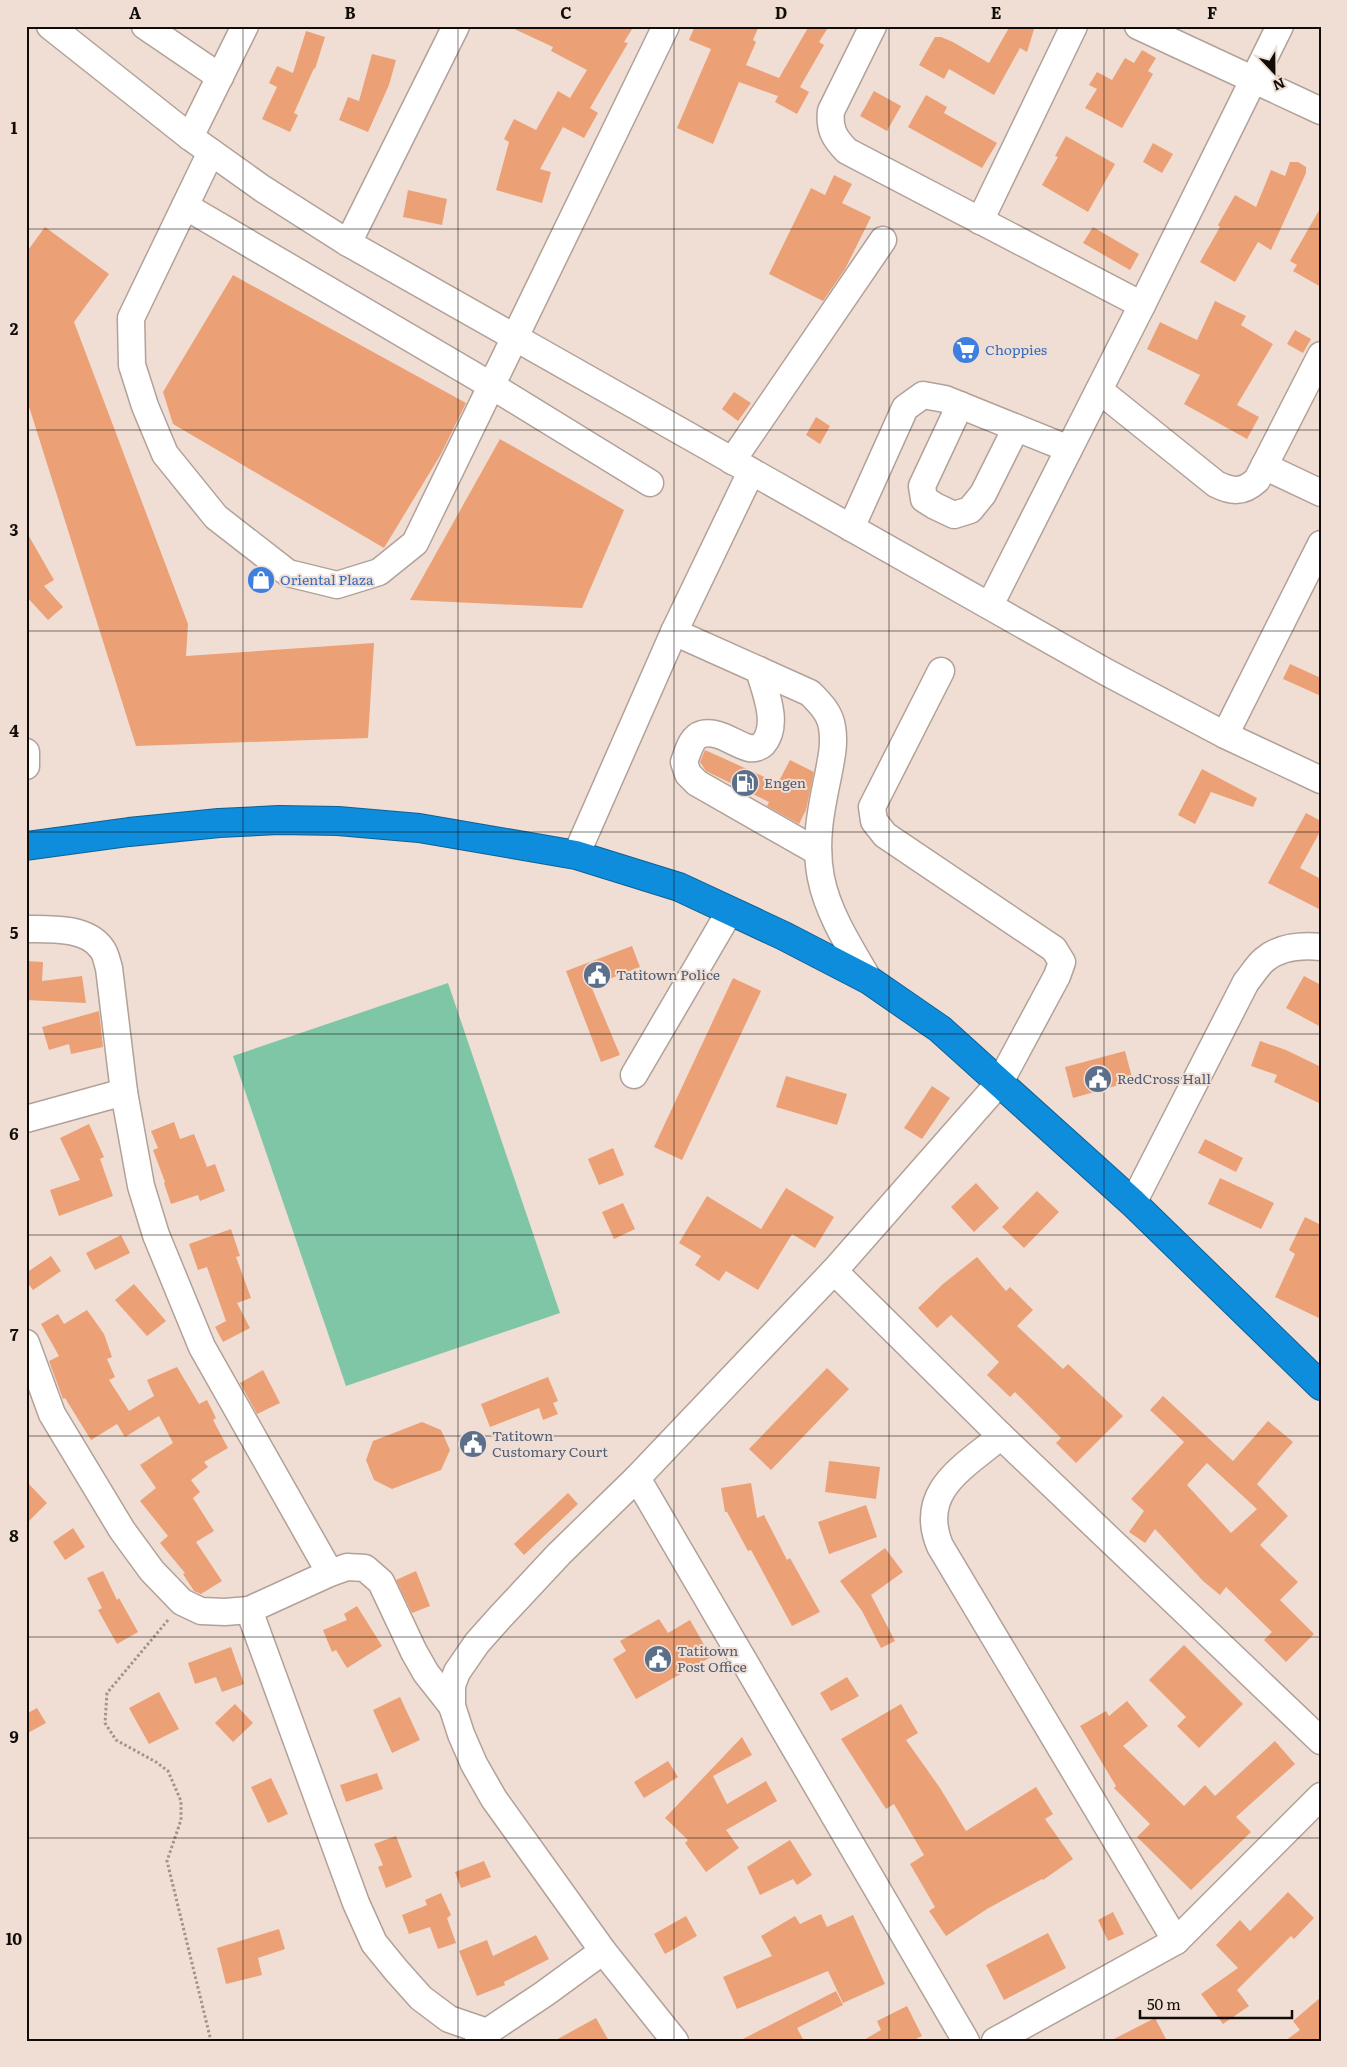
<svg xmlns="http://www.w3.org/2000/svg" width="1347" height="2067" font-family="Literata,serif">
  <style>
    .green { fill: #7fc6a7 }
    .building { fill: #eca075; fill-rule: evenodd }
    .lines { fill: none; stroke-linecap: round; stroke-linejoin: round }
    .minor-casing { stroke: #b2a198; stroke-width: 29 }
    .highway-casing { stroke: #0f6093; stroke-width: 30 }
    .path { stroke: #a1938c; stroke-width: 3; stroke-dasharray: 2.5 2.5; stroke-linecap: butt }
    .minor { stroke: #fff; stroke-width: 26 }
    .highway { stroke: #0e8ddd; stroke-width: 28 }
    .grid { fill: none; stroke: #120c09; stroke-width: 1; stroke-opacity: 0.55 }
    .labels { text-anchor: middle; stroke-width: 4; stroke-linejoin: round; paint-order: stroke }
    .shop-label { font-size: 14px; fill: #366cbe; stroke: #f0ded4; text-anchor: start }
    .service-label { font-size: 14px; fill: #4e5e75; stroke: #f0ded4; text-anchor: start }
    .neatline { fill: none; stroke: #120c09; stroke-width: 2 }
    .grid-label { font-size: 16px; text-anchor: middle; font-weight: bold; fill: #120c09 }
  </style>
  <rect width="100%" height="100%" fill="#f0ded4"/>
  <polygon class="green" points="448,983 560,1313 346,1386 233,1056"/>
  <g class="building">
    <polygon points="508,26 634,26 624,42 628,43 590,108 598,113 584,138 563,127 540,169 551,172 542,203 496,190 509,142 504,139 514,119 536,130 558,91 570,98 587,70 551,51 553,47"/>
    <polygon points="695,26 759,26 753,40 756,42 746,65 779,78 809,26 829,26 819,42 824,45 800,87 809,92 797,114 775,102 778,96 739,82 713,144 677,128 711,49 689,40"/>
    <polygon points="1010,26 1035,26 1027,52 1020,48 994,95 949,69 944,79 919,65 935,37 941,37 953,42 989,63"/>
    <polygon points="306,31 325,37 315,69 314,68 294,113 298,115 290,132 262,119 277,87 269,83 277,66 293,73"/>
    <polygon points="1142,50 1156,58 1148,71 1153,74 1122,128 1085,108 1097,89 1089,85 1097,72 1112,80 1125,58 1134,63"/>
    <polygon points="372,54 396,60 389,85 368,132 339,120 348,97 359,101"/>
    <polygon points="874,91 901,106 887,131 860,116"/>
    <polygon points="926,95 947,107 944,113 997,143 982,168 908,127"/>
    <polygon points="1066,136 1115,164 1088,212 1042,185 1058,157 1055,156"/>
    <polygon points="1153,143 1173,154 1162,173 1143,162"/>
    <polygon points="1290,162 1298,162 1306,167 1306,173 1271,250 1258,242 1235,282 1200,262 1220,227 1218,225 1235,195 1256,207 1271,170 1285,176"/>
    <polygon points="834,175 852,184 842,203 871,217 845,269 823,301 769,274 811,188 825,195"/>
    <polygon points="408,190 447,199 442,225 403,217"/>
    <polygon points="1321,207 1321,287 1293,271 1297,265 1290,261"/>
    <polygon points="45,227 109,274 74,322 188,624 186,656 374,643 368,738 136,746 26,397 26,253"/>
    <polygon points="1093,227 1139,254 1130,270 1083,243"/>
    <polygon points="233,275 466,403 441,454 384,548 173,424 163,392"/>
    <polygon points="1215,301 1246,316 1241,325 1273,344 1237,405 1259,417 1247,439 1184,404 1200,375 1147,349 1160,322 1197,340"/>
    <polygon points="1295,330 1311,339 1303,353 1287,344"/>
    <polygon points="734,392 751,403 738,421 722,409"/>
    <polygon points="816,417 830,426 820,444 806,435"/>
    <polygon points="500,439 624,510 582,608 410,600"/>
    <polygon points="26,531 54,580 44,586 63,607 48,620 26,596"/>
    <polygon points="1290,664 1321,678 1321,696 1283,679"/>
    <polygon points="705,750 778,783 790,760 814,772 806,810 799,824 767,806 769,802 706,771 700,762"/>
    <polygon points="1202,769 1257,798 1253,807 1211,792 1195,824 1178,815"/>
    <polygon points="1306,813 1321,821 1321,830 1300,868 1321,879 1321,910 1268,883"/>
    <polygon points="632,946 640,967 591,986 620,1055 601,1062 566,971"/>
    <polygon points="26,961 43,962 42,981 82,976 86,1003 26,1000"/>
    <polygon points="1304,976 1321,985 1321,1027 1286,1008"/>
    <polygon points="733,978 761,991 682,1160 654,1147"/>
    <polygon points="99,1011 103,1047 71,1054 69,1044 49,1050 42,1027"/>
    <polygon points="1260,1041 1286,1050 1321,1067 1321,1104 1274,1082 1277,1075 1251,1066"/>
    <polygon points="1125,1051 1133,1081 1073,1098 1065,1067"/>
    <polygon points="786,1076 847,1094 837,1125 776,1107"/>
    <polygon points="932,1086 950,1098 922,1139 904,1128"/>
    <polygon points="174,1122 180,1139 194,1134 207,1167 215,1164 225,1191 200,1201 198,1195 171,1204 164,1183 165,1182 153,1150 158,1148 151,1131"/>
    <polygon points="89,1124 104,1157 100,1159 113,1196 59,1216 50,1190 80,1180 60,1138"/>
    <polygon points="1205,1139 1243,1158 1236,1172 1198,1153"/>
    <polygon points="613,1148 624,1175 599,1185 588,1159"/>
    <polygon points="1220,1178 1274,1203 1261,1229 1208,1204"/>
    <polygon points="976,1183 999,1208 974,1232 951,1207"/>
    <polygon points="786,1188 834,1217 815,1248 792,1234 758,1290 726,1271 719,1281 695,1265 701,1256 679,1243 707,1196 761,1229"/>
    <polygon points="1037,1191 1059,1212 1024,1248 1002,1227"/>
    <polygon points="623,1203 635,1229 614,1239 602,1212"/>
    <polygon points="1305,1217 1321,1225 1321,1319 1275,1297 1295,1254 1289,1250"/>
    <polygon points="231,1229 240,1256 236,1257 251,1298 237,1303 250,1328 223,1342 215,1327 226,1321 207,1267 198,1270 189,1244"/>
    <polygon points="121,1235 130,1253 95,1270 86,1253"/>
    <polygon points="51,1256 61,1271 33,1290 26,1281 26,1273"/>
    <polygon points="977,1257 1006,1291 1010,1287 1033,1310 1017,1326 1063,1369 1068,1364 1123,1416 1076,1463 1056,1443 1061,1438 1015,1392 1010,1397 987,1375 999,1362 951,1315 937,1328 918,1308 943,1284"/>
    <polygon points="134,1284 166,1321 147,1336 115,1300"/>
    <polygon points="87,1310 104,1334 112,1357 107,1359 115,1377 109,1380 129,1411 154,1396 147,1380 177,1367 199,1404 207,1400 216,1418 213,1420 228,1448 204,1462 208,1467 191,1480 200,1492 193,1498 214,1531 196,1542 222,1581 201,1594 194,1591 183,1574 185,1573 160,1543 168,1536 140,1501 156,1488 140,1465 173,1443 159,1416 125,1437 117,1424 91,1440 65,1398 63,1399 49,1361 59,1356 41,1324 58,1314 64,1324"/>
    <polygon points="827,1368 849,1389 771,1470 749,1449"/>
    <polygon points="263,1370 280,1403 257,1414 240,1383"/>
    <polygon points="548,1377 558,1401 553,1403 558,1414 543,1420 539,1408 490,1427 481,1404"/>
    <path d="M1163 1396 1233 1461 1268 1421 1293 1442 1257 1484 1288 1516 1260 1545 1298 1582 1280 1600 1314 1634 1286 1662 1264 1640 1272 1632 1226 1587 1220 1595 1203 1581 1155 1529 1145 1543 1129 1532 1144 1511 1131 1499 1184 1442 1150 1410ZM1207 1463 1257 1509 1231 1533 1187 1485Z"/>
    <polygon points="422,1422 441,1430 450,1450 441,1470 392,1489 374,1480 366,1460 373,1441"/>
    <polygon points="829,1461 880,1467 876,1499 825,1492"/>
    <polygon points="26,1481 47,1503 26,1524"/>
    <polygon points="751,1483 757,1518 764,1515 787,1560 790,1558 820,1612 792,1626 751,1550 748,1551 727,1512 725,1512 721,1488"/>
    <polygon points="568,1493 578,1504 524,1555 514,1544"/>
    <polygon points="866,1505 877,1537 829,1554 818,1522"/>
    <polygon points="73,1528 85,1547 65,1560 53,1542"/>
    <polygon points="885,1548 903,1572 871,1595 895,1641 881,1648 862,1611 840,1581"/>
    <polygon points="103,1571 117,1600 119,1598 138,1632 117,1644 98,1610 102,1608 87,1578"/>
    <polygon points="416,1571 430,1606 412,1613 396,1580"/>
    <polygon points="357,1606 382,1646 347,1668 336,1650 332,1652 323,1630 347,1620 344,1614"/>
    <polygon points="659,1619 668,1633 690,1620 711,1657 636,1699 613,1659 626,1651 620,1641"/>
    <polygon points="1184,1645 1243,1704 1199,1748 1177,1726 1186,1717 1149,1680"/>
    <polygon points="231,1647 244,1684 222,1692 216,1677 195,1684 188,1663"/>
    <polygon points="847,1677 859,1696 831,1711 820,1693"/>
    <polygon points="159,1692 179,1729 149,1744 129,1708"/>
    <polygon points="400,1697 420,1740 392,1753 373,1710"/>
    <polygon points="1127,1701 1148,1726 1123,1746 1184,1806 1205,1785 1215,1796 1275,1741 1295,1764 1236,1817 1251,1832 1191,1890 1137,1837 1150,1824 1114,1788 1116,1786 1080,1726 1106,1711 1109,1716"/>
    <polygon points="235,1704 253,1723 233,1742 215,1723"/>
    <polygon points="901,1704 918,1733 906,1740 940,1788 966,1831 1036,1787 1053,1814 1045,1819 1073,1859 1043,1880 1042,1879 987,1909 946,1936 929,1911 935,1907 910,1864 924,1855 894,1804 886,1809 841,1739"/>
    <polygon points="37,1708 46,1723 26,1734 26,1714"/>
    <polygon points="742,1737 752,1755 713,1776 727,1804 766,1781 777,1801 726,1830 739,1848 706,1872 685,1843 688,1840 665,1818"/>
    <polygon points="668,1761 678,1777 644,1798 634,1782"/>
    <polygon points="377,1773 383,1789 346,1802 340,1785"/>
    <polygon points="271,1778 288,1814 268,1823 251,1787"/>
    <polygon points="396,1836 412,1877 386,1888 378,1867 383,1865 374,1844"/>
    <polygon points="790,1840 812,1875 797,1885 793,1879 760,1895 747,1867"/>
    <polygon points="484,1861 491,1877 461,1888 455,1872"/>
    <polygon points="1288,1892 1314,1918 1294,1939 1291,1936 1237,1990 1249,2006 1223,2024 1201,1994 1238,1968 1216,1945 1240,1920 1250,1931"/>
    <polygon points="441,1893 451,1915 447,1918 456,1943 438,1949 430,1927 409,1934 402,1915 427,1905 425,1900"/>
    <polygon points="1113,1912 1124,1934 1108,1941 1098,1920"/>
    <polygon points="821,1914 827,1927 853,1915 885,1984 843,2003 828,1971 737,2009 723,1977 772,1956 761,1936 795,1916 800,1924"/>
    <polygon points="686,1916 697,1936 665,1954 654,1934"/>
    <polygon points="279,1929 285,1949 258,1958 262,1975 226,1984 217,1948"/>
    <polygon points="1048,1933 1066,1968 1004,2000 986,1965"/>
    <polygon points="536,1935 549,1959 504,1982 505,1985 477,1996 459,1951 487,1940 493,1956"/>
    <polygon points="836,1991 843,2005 797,2028 804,2041 739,2041"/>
    <polygon points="1321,1997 1321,2041 1285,2041 1300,2030 1293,2021"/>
    <polygon points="907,2006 922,2036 912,2041 862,2041 881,2030 877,2021"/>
    <polygon points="596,2018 609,2041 554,2041"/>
    <polygon points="1155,2018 1167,2041 1110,2041"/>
  </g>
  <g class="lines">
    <defs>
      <g id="minor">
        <polyline points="50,26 190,137 263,189 348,243 1106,672 1225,735 1321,780"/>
        <polyline points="145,26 220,77"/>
        <path d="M873 26 831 111C829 129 834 138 847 151L1142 305"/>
        <polyline points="1138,26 1321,111"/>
        <polyline points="190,137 245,26"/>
        <polyline points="211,152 131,318 132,365 145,406 165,454 216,517 288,573 337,585 379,572 415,543 666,26"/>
        <polyline points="185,206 492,386 650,483"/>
        <polyline points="980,221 1074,26"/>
        <polyline points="348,243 456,26"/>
        <path d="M1099 390 1216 484C1232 492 1243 493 1257 480L1321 355"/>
        <polyline points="960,405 922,486 924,499 935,506 954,515 970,510 983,494 1016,428"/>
        <polyline points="732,461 883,240"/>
        <polyline points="1264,466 1321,493"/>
        <polyline points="851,528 905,408 923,395 945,399 1069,449"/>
        <polyline points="990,605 1142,305 1280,26"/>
        <path d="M674 632 810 693C820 703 830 713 832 727 835 744 831 760 828 776 821 809 814 843 821 878 828 914 851 949 869 980"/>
        <path d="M759 670C765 691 780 725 763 744 760 747 754 749 749 748 734 744 719 730 702 734 691 737 688 752 684 762L688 774 697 783 818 852"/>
        <polyline points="1225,735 1321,544"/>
        <polyline points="26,752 26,766"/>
        <polyline points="576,855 674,632 751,472"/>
        <path d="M26 929C51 929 87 927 102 949 106 954 107 962 109 968L124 1092 141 1186 156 1235 202 1347 330 1573"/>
        <polyline points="634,1075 730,911"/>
        <polyline points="26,1119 124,1092"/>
        <path d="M1133 1203 1246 982C1252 975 1257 966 1264 960 1279 947 1302 945 1321 947"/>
        <polyline points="834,1271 1001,1436 1321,1741"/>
        <polyline points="26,1343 52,1414 122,1530 152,1571 182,1602 201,1611 225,1612 249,1610 330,1573 347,1567 365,1568 381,1582 414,1652 426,1673 452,1706"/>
        <path d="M1001 1436C964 1467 917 1491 940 1546L1176 1941"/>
        <polyline points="637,1478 966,2041"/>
        <polyline points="249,1610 356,1903 374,1943 396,1970 421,1998 449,2019 487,2032"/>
        <polyline points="478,2041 487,2032 544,1994 603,1951"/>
        <polyline points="675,2041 603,1951 494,1799 474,1764 461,1734 452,1706 452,1685 457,1672 477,1643 502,1615 559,1554 637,1478 834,1271 1000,1082 1057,976 1062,962 1054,949 885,835 874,821 872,807 941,671"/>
        <polyline points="995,2041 1176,1941 1321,1796"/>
      </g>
      <polyline id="highway" points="26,846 129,832 219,823 279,820 338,821 419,828 576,855 679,887 784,936 869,980 940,1029 1133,1203 1321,1386"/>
    </defs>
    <use href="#minor" class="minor-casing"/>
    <use href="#highway" class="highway-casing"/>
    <polyline class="path" points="168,1620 107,1693 105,1723 116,1740 156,1762 168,1771 181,1801 181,1820 167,1861 211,2041"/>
    <use href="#minor" class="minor"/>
    <use href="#highway" class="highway"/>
  </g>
  <path class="grid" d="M243 26V2041M458 26V2041M674 26V2041M889 26V2041M1104 26V2041M26 229H1321M26 430H1321M26 631H1321M26 832H1321M26 1034H1321M26 1235H1321M26 1436H1321M26 1637H1321M26 1838H1321"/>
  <defs>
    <symbol id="supermarket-disc" viewBox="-11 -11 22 22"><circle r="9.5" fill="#3f7fe0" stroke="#f0ded4"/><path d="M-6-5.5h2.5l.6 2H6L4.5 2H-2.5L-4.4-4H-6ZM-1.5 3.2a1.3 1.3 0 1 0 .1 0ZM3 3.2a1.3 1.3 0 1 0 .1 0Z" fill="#fff"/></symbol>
    <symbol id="shop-disc" viewBox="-11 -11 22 22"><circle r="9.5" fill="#3f7fe0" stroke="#f0ded4"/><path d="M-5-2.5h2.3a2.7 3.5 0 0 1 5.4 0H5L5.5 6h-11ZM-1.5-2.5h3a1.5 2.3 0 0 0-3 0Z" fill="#fff"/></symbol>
    <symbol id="fuel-disc" viewBox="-11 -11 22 22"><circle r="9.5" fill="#5c6f8a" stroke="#f0ded4"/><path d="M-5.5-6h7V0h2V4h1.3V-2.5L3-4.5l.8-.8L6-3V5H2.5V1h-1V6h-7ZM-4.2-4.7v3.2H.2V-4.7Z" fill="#fff"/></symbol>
    <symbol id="civic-disc" viewBox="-11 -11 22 22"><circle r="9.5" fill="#5c6f8a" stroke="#f0ded4"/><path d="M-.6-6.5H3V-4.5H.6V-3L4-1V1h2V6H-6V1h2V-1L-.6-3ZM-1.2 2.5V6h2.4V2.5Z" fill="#fff"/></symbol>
  </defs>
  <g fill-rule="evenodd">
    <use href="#supermarket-disc" x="950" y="334" width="32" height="32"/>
    <use href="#shop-disc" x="245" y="564" width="32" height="32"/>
    <use href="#fuel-disc" x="729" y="767" width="32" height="32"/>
    <use href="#civic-disc" x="581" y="959" width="32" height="32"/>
    <use href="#civic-disc" x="1082" y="1063" width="32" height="32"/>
    <use href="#civic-disc" x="457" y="1428" width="32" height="32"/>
    <use href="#civic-disc" x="642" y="1643" width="32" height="32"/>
  </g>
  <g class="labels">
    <g class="shop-label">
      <text x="985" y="355">Choppies</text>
      <text x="280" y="585">Oriental Plaza</text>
    </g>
    <g class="service-label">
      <text x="764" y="788">Engen</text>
      <text x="616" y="980">Tatitown Police</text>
      <text x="1117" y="1084">RedCross Hall</text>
      <text x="492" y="1441">Tatitown<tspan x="492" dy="16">Customary Court</tspan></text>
      <text x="677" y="1656">Tatitown<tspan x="677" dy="16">Post Office</tspan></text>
    </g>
  </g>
  <rect width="1347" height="2067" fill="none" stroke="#f0ded4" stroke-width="55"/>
  <g transform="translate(1274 72) rotate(158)" stroke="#f0ded4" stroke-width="4" paint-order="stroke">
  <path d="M0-4L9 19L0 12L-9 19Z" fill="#120c09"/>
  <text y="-8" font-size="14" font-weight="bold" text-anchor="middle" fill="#120c09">N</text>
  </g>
  <path d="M1140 2010v8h152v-8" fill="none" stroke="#120c09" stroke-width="2.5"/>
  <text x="1147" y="2010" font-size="15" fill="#120c09" stroke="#f0ded4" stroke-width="4" paint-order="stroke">50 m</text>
  <rect x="28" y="28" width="1292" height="2012" class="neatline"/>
  <g class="grid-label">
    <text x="135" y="19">A</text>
    <text x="350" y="19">B</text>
    <text x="566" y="19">C</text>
    <text x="781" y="19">D</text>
    <text x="996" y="19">E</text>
    <text x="1212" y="19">F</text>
    <text x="14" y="134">1</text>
    <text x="14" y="335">2</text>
    <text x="14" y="536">3</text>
    <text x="14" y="737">4</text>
    <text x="14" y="939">5</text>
    <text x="14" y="1140">6</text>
    <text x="14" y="1341">7</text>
    <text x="14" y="1542">8</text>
    <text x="14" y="1743">9</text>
    <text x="14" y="1945">10</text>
  </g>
</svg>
